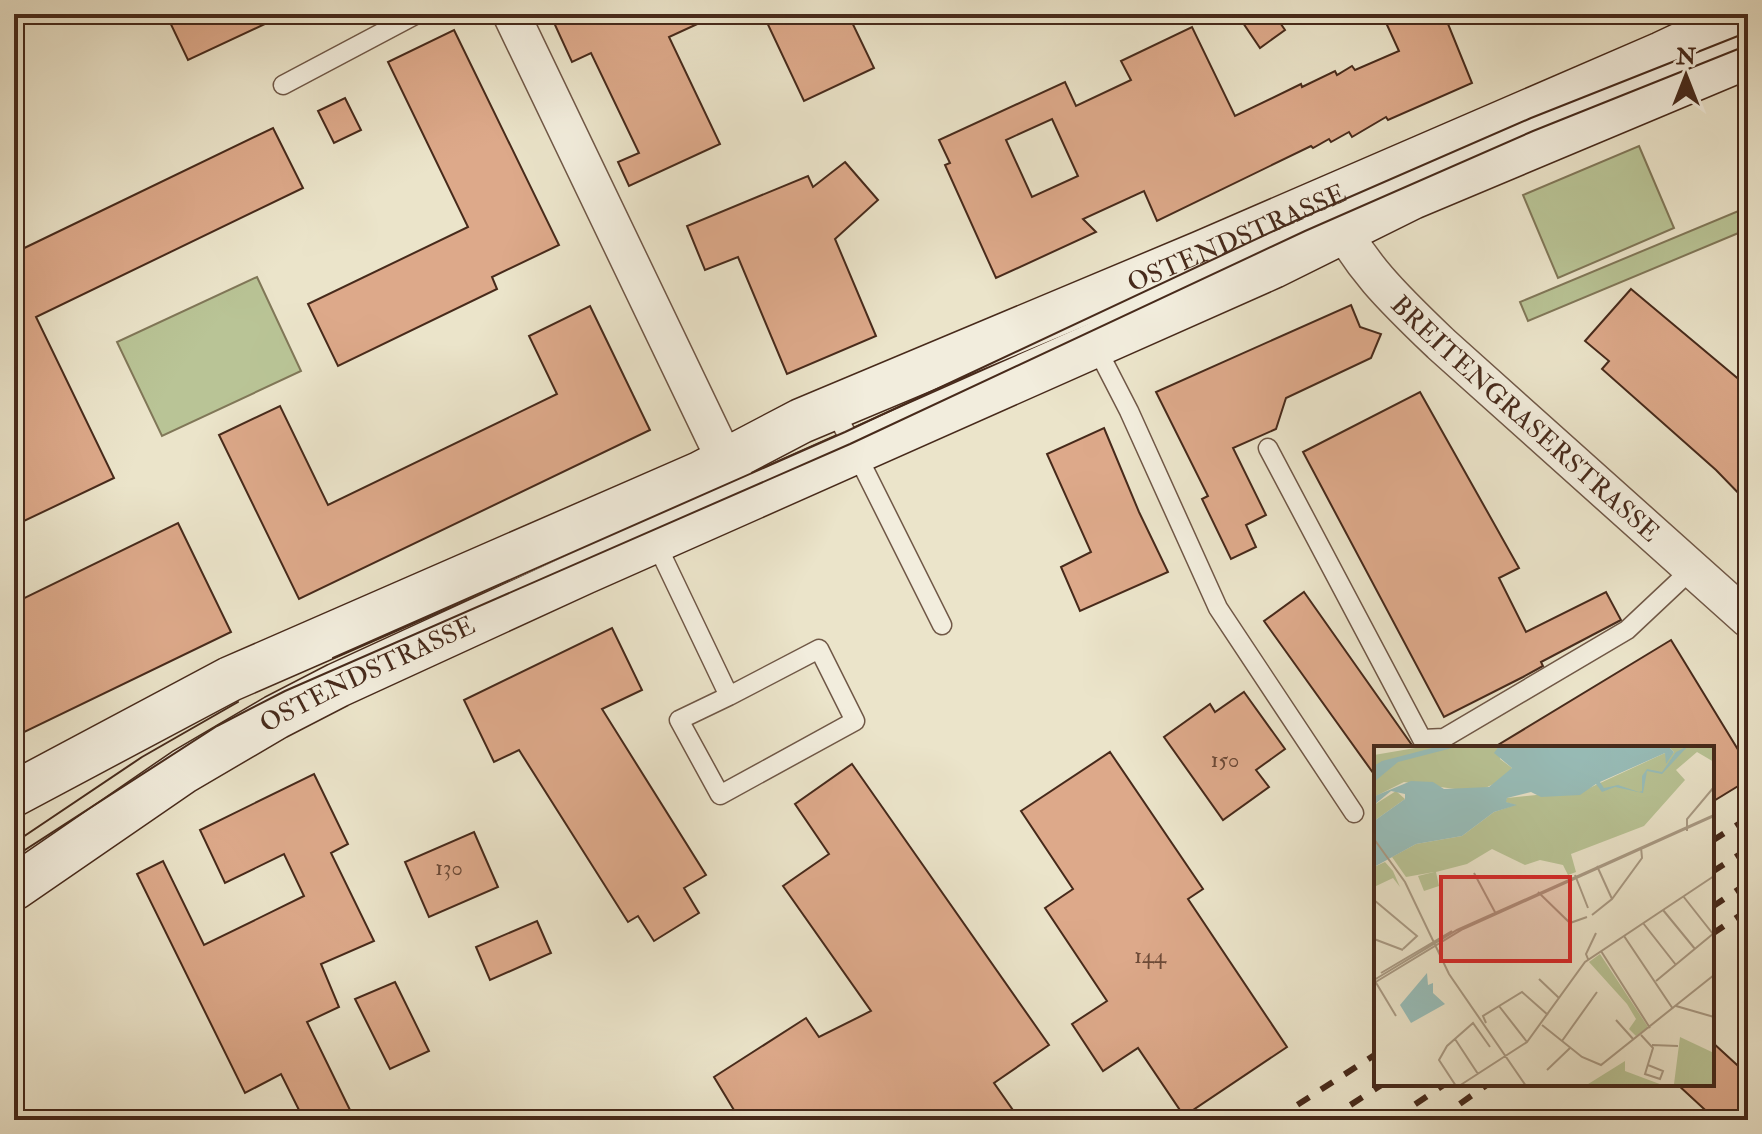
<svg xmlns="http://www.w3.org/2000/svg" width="1762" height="1134" font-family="'IM FELL Double Pica',serif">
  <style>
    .green { fill: #b9c496; stroke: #807758; stroke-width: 2 }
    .building { fill: #dda98a; stroke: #472a1b; stroke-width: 2; fill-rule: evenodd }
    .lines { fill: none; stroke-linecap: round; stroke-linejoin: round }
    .service-casing { stroke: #705847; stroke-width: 21 }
    .minor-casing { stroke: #705847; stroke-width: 39 }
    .secondary-casing { stroke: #472a1b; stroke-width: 47 }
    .service { stroke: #f2eddd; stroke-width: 18 }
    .minor { stroke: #f2eddd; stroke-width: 36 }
    .secondary { stroke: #f2eddd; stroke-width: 44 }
    .tram { stroke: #472a1b; stroke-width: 2 }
    .rail { stroke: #472a1b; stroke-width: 6; stroke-dasharray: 14 14; stroke-linecap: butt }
    .labels { text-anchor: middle; stroke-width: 6; stroke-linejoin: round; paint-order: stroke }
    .number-label { font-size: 22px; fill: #6c4a37 }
    .street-label { font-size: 26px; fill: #472a1b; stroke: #f2eddd }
    .inset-road { fill: none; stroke: #a99a84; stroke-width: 2 }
    .view { fill: #d62828; fill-opacity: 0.15; stroke: #d62828; stroke-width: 4 }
    .inset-edge { fill: none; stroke: #472a1b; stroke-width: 4 }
  </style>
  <rect width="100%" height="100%" fill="#ebe4ca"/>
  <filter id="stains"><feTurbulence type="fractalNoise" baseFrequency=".0025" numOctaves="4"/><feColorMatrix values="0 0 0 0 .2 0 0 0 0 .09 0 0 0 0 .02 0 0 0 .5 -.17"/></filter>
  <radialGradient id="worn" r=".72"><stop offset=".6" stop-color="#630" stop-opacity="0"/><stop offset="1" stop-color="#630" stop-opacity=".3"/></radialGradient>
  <g class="green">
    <polygon points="1639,146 1674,228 1558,278 1523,195"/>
    <polygon points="1748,207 1748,229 1528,321 1520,302"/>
    <polygon points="257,277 301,371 162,436 117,342"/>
  </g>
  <g class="building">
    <polygon points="166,14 286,14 188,60"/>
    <polygon points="550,14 719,14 669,37 720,144 629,186 618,162 639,153 591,53 572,62"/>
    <polygon points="763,14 848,14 874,68 804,101"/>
    <polygon points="1237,14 1274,14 1285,30 1260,48"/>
    <path d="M1382 14H1444L1472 83 1388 120 1386 117 1352 137 1349 132 1331 142 1329 139 1313 148 1311 146 1157 221 1144 191 1083 219 1096 232 996 278 945 165 950 163 939 140 1065 82 1076 106 1131 80 1121 61 1192 27 1235 116 1301 84 1302 87 1335 71 1337 75 1352 66 1355 70 1399 51ZM1052 119 1078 176 1032 197 1006 140Z"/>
    <polygon points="454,30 559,245 492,277 497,289 338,366 308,304 468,227 388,62"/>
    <polygon points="345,98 361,130 334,143 318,111"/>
    <polygon points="273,128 303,188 36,317 114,478 24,521 14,502 14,253"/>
    <polygon points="845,162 878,200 835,239 876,336 787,374 738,257 705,270 687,226 808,176 813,187"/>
    <polygon points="1631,289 1748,387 1748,503 1716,470 1602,369 1609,361 1585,341"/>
    <polygon points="1351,305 1360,327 1381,334 1371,358 1286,398 1276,429 1233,448 1266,515 1246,525 1256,547 1231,559 1202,499 1208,496 1156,392"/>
    <polygon points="590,306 650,430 299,599 219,435 280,406 328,505 557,394 529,336"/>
    <polygon points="1420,392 1519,568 1499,578 1526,632 1606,592 1621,620 1541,662 1543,666 1523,677 1444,717 1303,452"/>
    <polygon points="1104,428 1139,512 1168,572 1080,611 1061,567 1091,552 1047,454"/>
    <polygon points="178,523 231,632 14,737 14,603"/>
    <polygon points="1304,592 1414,748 1376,748 1376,777 1264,621"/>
    <polygon points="612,628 642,690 602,709 706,875 684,888 699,913 654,941 638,916 628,922 519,750 494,762 464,700"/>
    <polygon points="1671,640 1748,766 1748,780 1712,802 1712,748 1493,748"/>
    <polygon points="1244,692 1285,749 1256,770 1269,787 1223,820 1164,737 1210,704 1215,712"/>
    <polygon points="1110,752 1203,889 1188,899 1287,1047 1184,1116 1138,1048 1103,1071 1072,1024 1107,1001 1045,908 1073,889 1021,811"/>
    <polygon points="852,764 1049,1045 994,1083 1020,1120 740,1120 714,1077 806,1018 819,1037 871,1011 783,886 829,854 795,804"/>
    <polygon points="314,774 348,844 331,853 374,941 321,964 339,1007 307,1022 351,1112 335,1120 304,1120 281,1074 245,1093 137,874 163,861 204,945 304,896 284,854 225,883 200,830"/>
    <polygon points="474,832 498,887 429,917 405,862"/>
    <polygon points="537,921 551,953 490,980 476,947"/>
    <polygon points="395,982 429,1051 390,1069 355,999"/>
    <polygon points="1712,1042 1748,1075 1748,1120 1716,1120 1677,1084 1712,1084"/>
  </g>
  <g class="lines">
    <defs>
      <g id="service">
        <polyline points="283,85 417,14"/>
        <polyline points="1095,345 1129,411 1218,608 1354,813"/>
        <polyline points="833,407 942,625"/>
        <polyline points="1268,448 1422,739 1444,738 1627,630 1693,568"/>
        <polyline points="655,541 729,696 819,649 855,721 720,795 679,720 729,696"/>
      </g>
      <g id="minor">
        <polyline points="511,14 737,485"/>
        <path id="s1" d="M1330 207C1359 266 1394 299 1441 344L1748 619"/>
      </g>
      <g id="secondary">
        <path id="s2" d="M14 794 230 679 700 474 801 421 1202 253 1662 54 1747 14"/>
        <path id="s3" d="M14 888 184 771 276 717 338 685 584 572 1273 266 1412 197 1748 56"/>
      </g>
    </defs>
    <use href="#service" class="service-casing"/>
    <use href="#minor" class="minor-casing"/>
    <use href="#secondary" class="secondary-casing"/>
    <use href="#service" class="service"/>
    <use href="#minor" class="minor"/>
    <use href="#secondary" class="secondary"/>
    <g class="tram">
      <polyline points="333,658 845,432 1297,220 1531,118 1748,32"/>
      <polyline points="14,843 142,757 238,702"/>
      <polyline points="14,857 217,726 285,691 850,444 1305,231 1533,131 1748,45"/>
    </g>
    <g class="rail">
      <polyline points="1712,841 1748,818"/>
      <polyline points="1712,872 1748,849"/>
      <polyline points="1712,907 1748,883"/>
      <polyline points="1712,934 1748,910"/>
      <polyline points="1274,1120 1376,1054"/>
      <polyline points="1327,1120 1383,1084"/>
      <polyline points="1392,1120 1445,1084"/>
      <polyline points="1437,1120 1488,1084"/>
    </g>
  </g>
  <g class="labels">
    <g class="number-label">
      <text x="1225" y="767">150</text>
      <text x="449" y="875">130</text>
      <text x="1150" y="963">144</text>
    </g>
    <g class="street-label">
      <text dy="9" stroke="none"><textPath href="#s2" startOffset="1344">OSTENDSTRASSE</textPath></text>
      <text dy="9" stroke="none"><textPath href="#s1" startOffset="290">BREITENGRASERSTRASSE</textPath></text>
      <text dy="9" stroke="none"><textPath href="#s3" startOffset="414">OSTENDSTRASSE</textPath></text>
    </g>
  </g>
  <g transform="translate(1374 746)">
    <rect width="340" height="340" fill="#ebe4ca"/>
    <path d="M53 0H125L126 13 138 22 132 32 103 46 30 36 0 51V9ZM294 0H340V16L323 6 302 24 311 34 270 80 197 108 202 126 194 129 189 119 166 114 151 119 118 103 93 118 62 126 65 140 50 145 44 130 60 126 32 131 18 111 42 98 88 90 120 66 141 59 131 56 133 52 211 44 291 7 294 12 300 6ZM22 45 31 53 0 75V59ZM11 116 19 125 26 141 19 132 0 141V121ZM226 208 274 281 262 290 255 283 262 273 253 258 215 216ZM306 291 340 307V340H294L300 338ZM251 315V325L291 340H211Z" fill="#b9c496"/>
    <path d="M66 0H86L24 16 0 36V20L8 15ZM125 0H294L300 6 292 18 291 7 226 36 230 42 244 39 265 46 268 45V30L273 23 288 26 302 6 314 0 288 28 273 25 269 47 241 41 228 46 222 38 206 49 167 51 157 46 133 52 132 56 143 59 120 66 88 90 42 98 0 121V75L31 53V48L17 45 0 59 1 50 37 35 59 36 70 43 115 41 138 22 120 7ZM53 227 54 239 59 237V247L71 258 37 277 26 259Z" fill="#98beba"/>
    <path class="inset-road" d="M313 85V73L340 41M0 93 31 136 75 228 152 340M223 120 238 153M100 127 122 168M201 129 214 162M164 146 196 177 213 171M309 150 339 188M0 154 43 190 29 203M289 164 321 203M218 169 238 153 268 112 267 101M269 177 302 219M250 190 299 263M0 193 29 204M227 205 276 282M214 213 212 208 222 187M7 227 78 185M165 233 185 252M0 234 83 184 340 69M1 235 22 270M282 235 340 187M0 237 89 183 340 70M125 260 153 296M302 260 340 271M242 274 260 294M112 277 109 270 148 246 174 269M168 279 208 311 227 319 340 229M267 289 279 302 271 328 286 333 289 325 274 319M81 293 104 328M188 295 223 246M278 299 304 300M173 324 196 302M82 340 65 314 73 300 99 277 116 301M85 340 153 296 211 216 340 130"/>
    <path class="view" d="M67 131H196V215H67Z"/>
    <rect width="340" height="340" class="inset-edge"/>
  </g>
  <rect width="1762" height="1134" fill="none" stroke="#ebe4ca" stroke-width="48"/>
  <rect x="16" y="16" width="1730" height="1102" fill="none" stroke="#472a1b" stroke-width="4"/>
  <rect x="24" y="24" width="1714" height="1086" fill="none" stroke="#472a1b" stroke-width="2"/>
  <g transform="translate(1686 76)" stroke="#f2eddd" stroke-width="6" paint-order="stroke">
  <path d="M0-6L14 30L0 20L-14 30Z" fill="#472a1b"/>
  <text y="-12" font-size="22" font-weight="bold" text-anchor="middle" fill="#472a1b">N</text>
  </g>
  <rect width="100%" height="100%" filter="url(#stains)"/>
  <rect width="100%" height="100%" fill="url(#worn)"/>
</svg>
